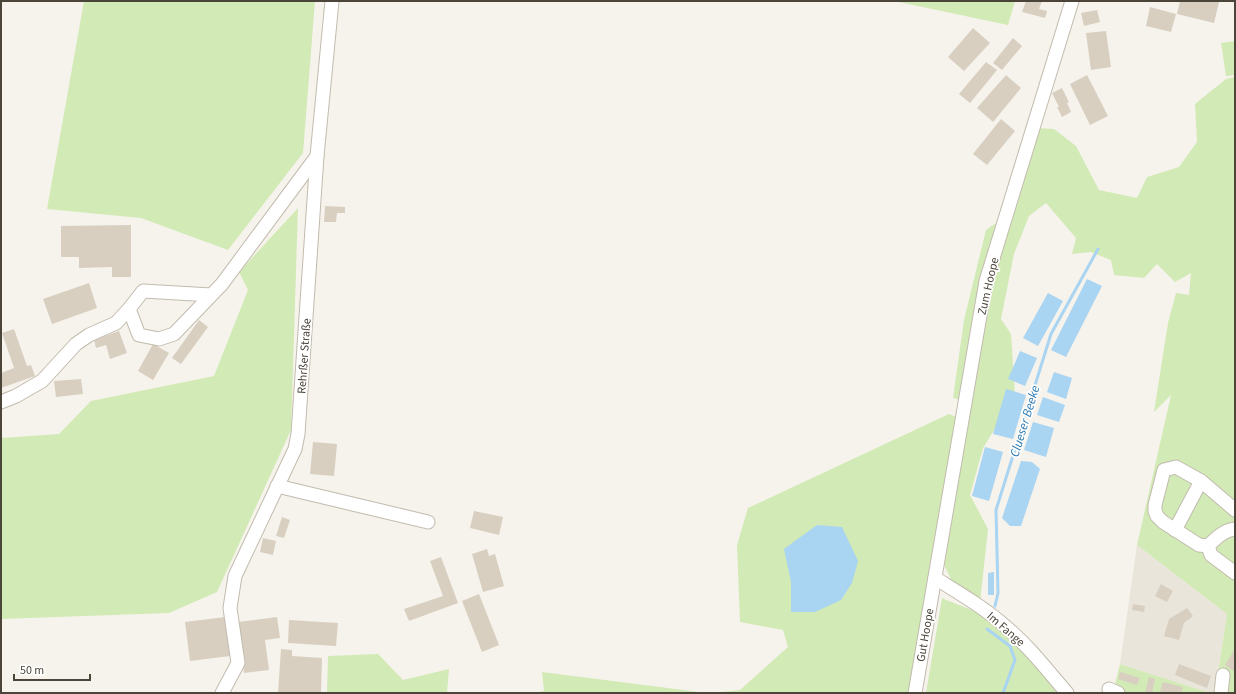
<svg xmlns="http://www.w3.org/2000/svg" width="1236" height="694" font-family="'Source Sans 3',sans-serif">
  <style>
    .residential { fill: #eae5da }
    .green { fill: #d2eab5 }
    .water { fill: #a9d4f2 }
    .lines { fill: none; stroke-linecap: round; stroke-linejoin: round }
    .stream { stroke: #a9d4f2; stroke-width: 3 }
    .building { fill: #d8cfc1 }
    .minor-casing { stroke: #c2bbae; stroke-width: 15 }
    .minor { stroke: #fff; stroke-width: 13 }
    .labels { text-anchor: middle; stroke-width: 3.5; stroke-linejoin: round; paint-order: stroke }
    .street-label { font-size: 12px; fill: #4b4439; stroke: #fff }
    .water-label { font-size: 13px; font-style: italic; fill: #2e7ab2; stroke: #fff }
  </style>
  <rect width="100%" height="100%" fill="#f6f3ec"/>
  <polygon class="residential" points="1137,545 1227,614 1215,693 1210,693 1120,664"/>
  <g class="green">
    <polygon points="84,1 315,1 303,153 228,250 141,218 47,209"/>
    <polygon points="894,1 1015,1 1008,25"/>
    <polygon points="1235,41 1235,75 1226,76 1221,43"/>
    <polygon points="1235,77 1235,693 1215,693 1227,614 1137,545 1171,395 1154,412 1168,323 1176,293 1189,295 1191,273 1175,282 1157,264 1144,278 1114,275 1111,260 1091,252 1072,254 1076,238 1046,203 1029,216 1014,254 1001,319 1011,334 1015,396 983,448 970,495 988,529 980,602 952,581 944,565 990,282 1037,128 1054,129 1076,146 1099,190 1137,198 1147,177 1179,167 1197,142 1195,104 1226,79"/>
    <polygon points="298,208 291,430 217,592 169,613 1,619 1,438 59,434 91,401 214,376 248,290 239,272"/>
    <polygon points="996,223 983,281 961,400 953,398 964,320 986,230"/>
    <polygon points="949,414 956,417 911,693 712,693 740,690 788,647 783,630 740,622 737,545 748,508"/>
    <path d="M942 598C955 604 970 608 982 615 1014 635 1035 664 1057 693H926Z"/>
    <polygon points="378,654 403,680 449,669 447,693 327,693 328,656"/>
    <polygon points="1120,664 1210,693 1113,693"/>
    <polygon points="542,672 707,693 534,693 544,691"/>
  </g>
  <g class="water">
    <polygon points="1087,279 1102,286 1066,357 1051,350"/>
    <polygon points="1048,293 1063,301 1038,346 1023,338"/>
    <polygon points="1020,351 1037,358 1025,386 1008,379"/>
    <polygon points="1054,372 1072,378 1066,399 1047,392"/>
    <polygon points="1006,389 1026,395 1013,439 993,434"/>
    <polygon points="1043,397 1065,405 1059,422 1037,415"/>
    <polygon points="1033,422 1054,428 1046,457 1024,450"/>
    <polygon points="985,447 1003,452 989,501 972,496"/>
    <polygon points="1021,461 1032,462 1040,469 1021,526 1010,526 1002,518"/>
    <polygon points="817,525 842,527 858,561 852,583 841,600 815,612 791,612 791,582 784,549"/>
    <polygon points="994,572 994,595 988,595 988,573"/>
  </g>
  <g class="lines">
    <g class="stream">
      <polyline points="995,606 998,593 996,510 1051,334 1098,249"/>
      <polyline points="987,629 1010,646 1015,660 1003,693"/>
    </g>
  </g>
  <g class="building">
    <polygon points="1026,1 1042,1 1039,9 1047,11 1045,18 1022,12"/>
    <polygon points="1180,1 1219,2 1214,23 1177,14"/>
    <polygon points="1150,7 1176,14 1171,32 1146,26"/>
    <polygon points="1097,10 1100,22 1084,26 1081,13"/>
    <polygon points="973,28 990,43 964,71 948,57"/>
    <polygon points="1106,31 1111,67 1091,70 1086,33"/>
    <polygon points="1013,38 1022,46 1002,70 993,63"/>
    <polygon points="986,62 997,70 970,103 959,94"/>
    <polygon points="1006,75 1021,88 993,122 977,108"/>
    <polygon points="1087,75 1108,116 1090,125 1070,84"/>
    <polygon points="1062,88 1069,102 1067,103 1071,112 1062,117 1057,107 1059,107 1052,93"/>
    <polygon points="1001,119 1015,131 987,165 973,154"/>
    <polygon points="325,206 345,207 345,213 337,213 336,222 324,222"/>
    <polygon points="131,225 131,277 112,277 112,267 79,268 79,257 61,257 61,226"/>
    <polygon points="89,283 97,308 52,324 43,299"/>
    <polygon points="199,320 208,327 181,364 172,358"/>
    <polygon points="14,329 27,366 31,365 35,376 1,388 1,373 14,368 2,333"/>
    <polygon points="119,331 127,353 110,359 106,345 96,348 94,340"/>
    <polygon points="153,344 169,353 153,380 138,371"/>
    <polygon points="81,379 83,394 56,397 54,381"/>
    <polygon points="313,442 337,444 334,476 310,474"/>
    <polygon points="474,511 503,517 499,535 470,528"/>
    <polygon points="282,517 290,520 284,538 276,536"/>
    <polygon points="263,538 276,541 273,555 260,552"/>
    <polygon points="487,549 489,556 495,554 504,586 483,592 472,554"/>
    <polygon points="441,557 458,603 409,621 404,609 443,596 430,561"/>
    <polygon points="1161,584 1173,591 1167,602 1155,596"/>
    <polygon points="479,594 499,645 482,652 462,601"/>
    <polygon points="1133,604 1145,606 1144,612 1132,610"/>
    <polygon points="1187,608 1193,616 1184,623 1179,640 1164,636 1169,619"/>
    <polygon points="225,617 230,656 190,661 185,622"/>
    <polygon points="277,617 280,638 265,640 269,670 244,673 238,622"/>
    <polygon points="289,620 338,623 336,646 288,643"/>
    <polygon points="281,649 292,650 292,656 322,658 321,693 278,693"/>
    <polygon points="1235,649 1235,672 1225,665"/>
    <polygon points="1179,664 1211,676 1207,688 1175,675"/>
    <polygon points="1120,672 1140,678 1137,685 1118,679"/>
    <polygon points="1149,677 1155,679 1152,693 1145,693"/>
    <polygon points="1163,682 1183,687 1181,693 1167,693 1160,691"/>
  </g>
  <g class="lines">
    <defs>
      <g id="minor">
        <polyline points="211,295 143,291 129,309 139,335 159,339 174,334 222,284 317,156"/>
        <polyline points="1,402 16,396 42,381 76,344 89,335 116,323 129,309"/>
        <polyline points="277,486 428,522"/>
        <path d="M1235 510 1201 481 1176 467 1164 470 1155 505V511L1157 516 1163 522 1199 545 1208 546C1215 539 1224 530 1235 529"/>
        <polyline points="1175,530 1201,481"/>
        <polyline points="1208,546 1211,555 1235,573"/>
        <path d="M935 578C959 593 985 608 1006 627 1029 646 1047 670 1067 693"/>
        <polyline points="1109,689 1118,693"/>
        <polyline points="222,693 238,663 230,608 235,576 295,449 298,434 317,156 332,1"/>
        <polyline points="915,693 986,281 1072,1"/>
        <polyline points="1221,693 1223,675"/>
      </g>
    </defs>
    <use href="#minor" class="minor-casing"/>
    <use href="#minor" class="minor"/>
  </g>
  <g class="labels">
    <g class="street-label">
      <text transform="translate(988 286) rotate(-77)" y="4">Zum Hoope</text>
      <text transform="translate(304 356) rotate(-86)" y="4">Rehrßer Straße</text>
      <text transform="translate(1006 629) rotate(41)" y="4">Im Fange</text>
      <text transform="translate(925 635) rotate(-80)" y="4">Gut Hoope</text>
    </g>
    <g class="water-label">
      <text transform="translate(1024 421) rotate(-73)" y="5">Clueser Beeke</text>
    </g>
  </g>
  <rect width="1236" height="694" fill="none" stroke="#4b4439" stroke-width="4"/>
  <path d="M14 674v6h76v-6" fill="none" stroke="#4b4439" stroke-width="2"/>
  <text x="20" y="674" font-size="12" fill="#4b4439" stroke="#ffffff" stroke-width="3" paint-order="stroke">50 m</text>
</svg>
